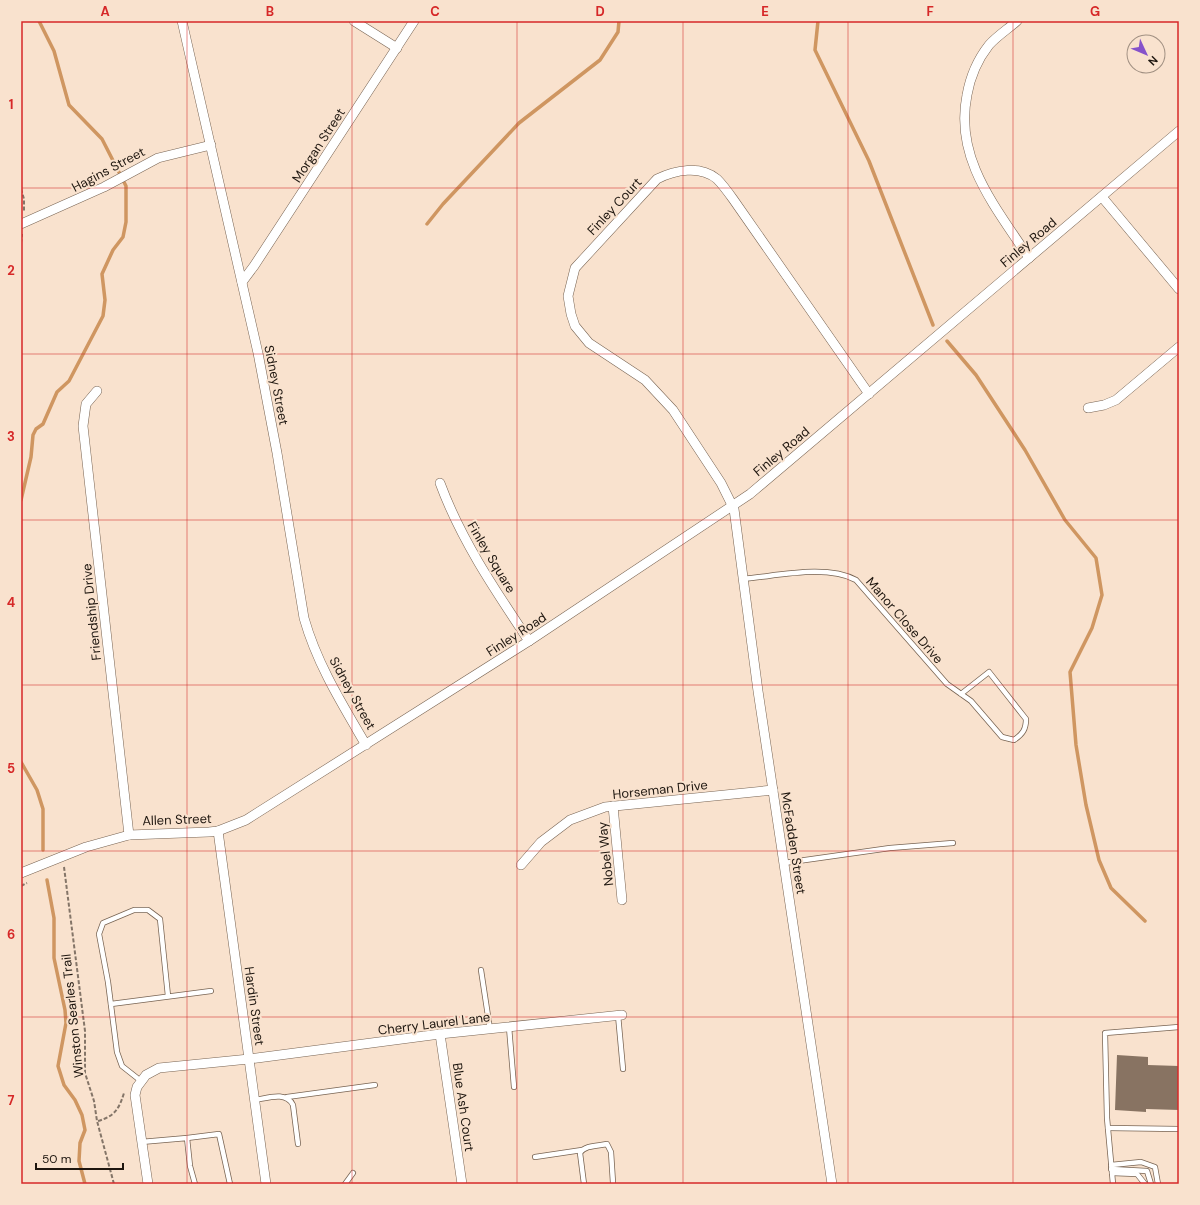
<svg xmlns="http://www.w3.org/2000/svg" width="1200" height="1205" font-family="'DM Sans',sans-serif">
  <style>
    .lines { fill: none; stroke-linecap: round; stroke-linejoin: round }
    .stream { stroke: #cf9661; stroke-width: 3.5 }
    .building { fill: #887362 }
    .service-casing { stroke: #786453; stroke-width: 6 }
    .minor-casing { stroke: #786453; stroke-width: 10 }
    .path { stroke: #847568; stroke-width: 2; stroke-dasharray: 4 2; stroke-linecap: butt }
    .service { stroke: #fff; stroke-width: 4.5 }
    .minor { stroke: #fff; stroke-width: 9 }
    .grid { fill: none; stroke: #d62828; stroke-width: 1; stroke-opacity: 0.55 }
    .labels { text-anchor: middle; stroke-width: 4; stroke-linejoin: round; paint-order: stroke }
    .street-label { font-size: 13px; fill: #1e160f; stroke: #f9e2ce }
    .neatline { fill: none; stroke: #d62828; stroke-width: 1.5 }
    .grid-label { font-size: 13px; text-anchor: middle; font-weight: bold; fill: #d62828 }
  </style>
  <rect width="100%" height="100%" fill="#f9e2ce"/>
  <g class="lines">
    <g class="stream">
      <polyline points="818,21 815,50 869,161 933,325"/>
      <polyline points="427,224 443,204 519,123 600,60 618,32 619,21"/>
      <polyline points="947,341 976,375 1025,450 1065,520 1096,558 1102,595 1092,628 1070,672 1076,745 1086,805 1099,860 1111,888 1145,921"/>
      <polyline points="21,500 31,457 33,435 36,429 43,424 57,392 69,381 103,316 105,300 102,274 113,250 123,237 126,222 126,186 102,139 69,105 54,51 39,21"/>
      <polyline points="21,762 37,790 43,809 43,850"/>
      <polyline points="47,880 54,918 54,958 65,1010 66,1023 58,1066 64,1085 75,1100 82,1115 85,1130 80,1143 79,1161 85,1184"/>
    </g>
  </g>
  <polygon class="building" points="1117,1055 1148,1057 1148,1065 1179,1066 1179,1110 1146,1109 1146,1112 1115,1110"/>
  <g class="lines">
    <defs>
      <g id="service">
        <path d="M743 579C777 576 826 564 856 580L947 684 971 701 1002 737 1014 740C1023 734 1026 729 1026 719L989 672 961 694"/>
        <polyline points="784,863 890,848 953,843"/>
        <polyline points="481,970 490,1029"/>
        <polyline points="111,1004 211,991"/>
        <polyline points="618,1015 623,1069"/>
        <polyline points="509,1027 514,1087"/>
        <polyline points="141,1081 122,1066 117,1052 108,982 99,934 103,923 134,910 148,910 160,919 168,996"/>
        <polyline points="287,1097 375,1085"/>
        <path d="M255 1100C268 1098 286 1091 293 1105L298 1144"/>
        <polyline points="1108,1128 1179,1129"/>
        <polyline points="187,1138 219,1134 230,1184"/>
        <polyline points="141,1142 187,1138 190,1166 195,1184"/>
        <polyline points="535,1157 582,1150"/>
        <polyline points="1111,1165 1141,1162 1155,1167 1158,1184"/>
        <polyline points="1111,1169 1147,1171 1151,1184"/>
        <polyline points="1112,1173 1137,1174 1145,1184"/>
        <polyline points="345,1184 353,1173"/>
        <path d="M584 1184 580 1153C585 1145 598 1146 607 1144L611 1152 613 1183"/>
        <polyline points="1113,1184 1107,1118 1105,1033 1179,1027"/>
      </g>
      <g id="minor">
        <path d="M182 21 258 353 277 453 304 618C317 664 342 704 366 745"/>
        <polyline points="354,21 397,48"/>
        <path d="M1017 21C1008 29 997 36 989 45 978 59 970 78 967 95 954 159 996 207 1029 258"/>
        <polyline points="1102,197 1179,289"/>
        <polyline points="21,224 104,187 158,158 211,145"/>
        <polyline points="242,282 254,266 414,21"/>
        <polyline points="97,391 86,404 83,426 129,835"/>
        <polyline points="1088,408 1104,405 1116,400 1179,347"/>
        <path d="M440 483C461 540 495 590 529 641"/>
        <polyline points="613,806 622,900"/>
        <polyline points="218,831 266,1184"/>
        <polyline points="521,865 541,842 570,820 605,807 773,790"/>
        <polyline points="21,873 86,847 129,835 209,832 218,831 246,820 529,641 750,494 1179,131"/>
        <polyline points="440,1034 462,1184"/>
        <polyline points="148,1184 135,1095 137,1087 146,1075 159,1068 249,1059 440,1034 622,1015"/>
        <path d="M832 1184 758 691 734 509 721 483 673 410 645 380 589 343 575 326 571 314 568 296 575 268 657 179C675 170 700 165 717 179 723 185 728 192 733 199L869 394"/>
      </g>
    </defs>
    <use href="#service" class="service-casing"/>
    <use href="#minor" class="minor-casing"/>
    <g class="path">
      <polyline points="21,189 24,199 24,211"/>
      <polyline points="21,243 22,234"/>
      <polyline points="64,867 85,1031 85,1073 94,1101 97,1121 114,1184"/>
      <polyline points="21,886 27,883"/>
      <path d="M98 1121C115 1116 119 1109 124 1093"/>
    </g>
    <use href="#service" class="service"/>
    <use href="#minor" class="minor"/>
  </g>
  <path class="grid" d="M187 21V1184M352 21V1184M517 21V1184M683 21V1184M848 21V1184M1013 21V1184M21 188H1179M21 354H1179M21 520H1179M21 685H1179M21 851H1179M21 1017H1179"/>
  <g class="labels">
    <g class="street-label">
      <text transform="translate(318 145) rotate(-57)" y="5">Morgan Street</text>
      <text transform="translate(108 169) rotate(-28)" y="5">Hagins Street</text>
      <text transform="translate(614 206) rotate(-47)" y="5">Finley Court</text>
      <text transform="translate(1028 242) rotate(-40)" y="5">Finley Road</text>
      <text transform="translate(277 385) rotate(79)" y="5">Sidney Street</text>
      <text transform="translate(781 451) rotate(-40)" y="5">Finley Road</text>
      <text transform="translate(492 557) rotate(59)" y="5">Finley Square</text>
      <text transform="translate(91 612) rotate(-96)" y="5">Friendship Drive</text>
      <text transform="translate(905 620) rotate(49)" y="5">Manor Close Drive</text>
      <text transform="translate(516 634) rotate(-33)" y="5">Finley Road</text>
      <text transform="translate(353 693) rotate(61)" y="5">Sidney Street</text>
      <text transform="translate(660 789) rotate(-6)" y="5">Horseman Drive</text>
      <text transform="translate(177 819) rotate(-2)" y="5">Allen Street</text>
      <text transform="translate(794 843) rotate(81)" y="5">McFadden Street</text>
      <text transform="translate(605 854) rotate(-96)" y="5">Nobel Way</text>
      <text transform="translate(255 1006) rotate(82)" y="5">Hardin Street</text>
      <text transform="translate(72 1016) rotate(-96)" y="5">Winston Searles Trail</text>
      <text transform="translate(434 1023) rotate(-7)" y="5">Cherry Laurel Lane</text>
      <text transform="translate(464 1107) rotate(82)" y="5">Blue Ash Court</text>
    </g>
  </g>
  <rect width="1200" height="1205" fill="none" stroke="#f9e2ce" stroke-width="44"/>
  <g transform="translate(1146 54) rotate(134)"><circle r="19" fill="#f9e2ce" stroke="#a19082"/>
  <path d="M0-3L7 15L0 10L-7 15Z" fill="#8652ca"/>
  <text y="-6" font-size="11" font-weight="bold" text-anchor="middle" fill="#1e160f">N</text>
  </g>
  <path d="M36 1163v6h87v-6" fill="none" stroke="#1e160f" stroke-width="2"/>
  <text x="42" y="1163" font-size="12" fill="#1e160f" stroke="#f9e2ce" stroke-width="3" paint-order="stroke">50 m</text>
  <rect x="22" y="22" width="1156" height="1161" class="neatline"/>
  <g class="grid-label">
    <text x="105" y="16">A</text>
    <text x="270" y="16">B</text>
    <text x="435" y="16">C</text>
    <text x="600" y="16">D</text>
    <text x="765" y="16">E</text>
    <text x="930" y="16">F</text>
    <text x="1095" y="16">G</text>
    <text x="11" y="109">1</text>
    <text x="11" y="275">2</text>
    <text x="11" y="441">3</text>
    <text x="11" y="607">4</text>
    <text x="11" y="773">5</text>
    <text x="11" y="939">6</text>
    <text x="11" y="1105">7</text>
  </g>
</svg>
